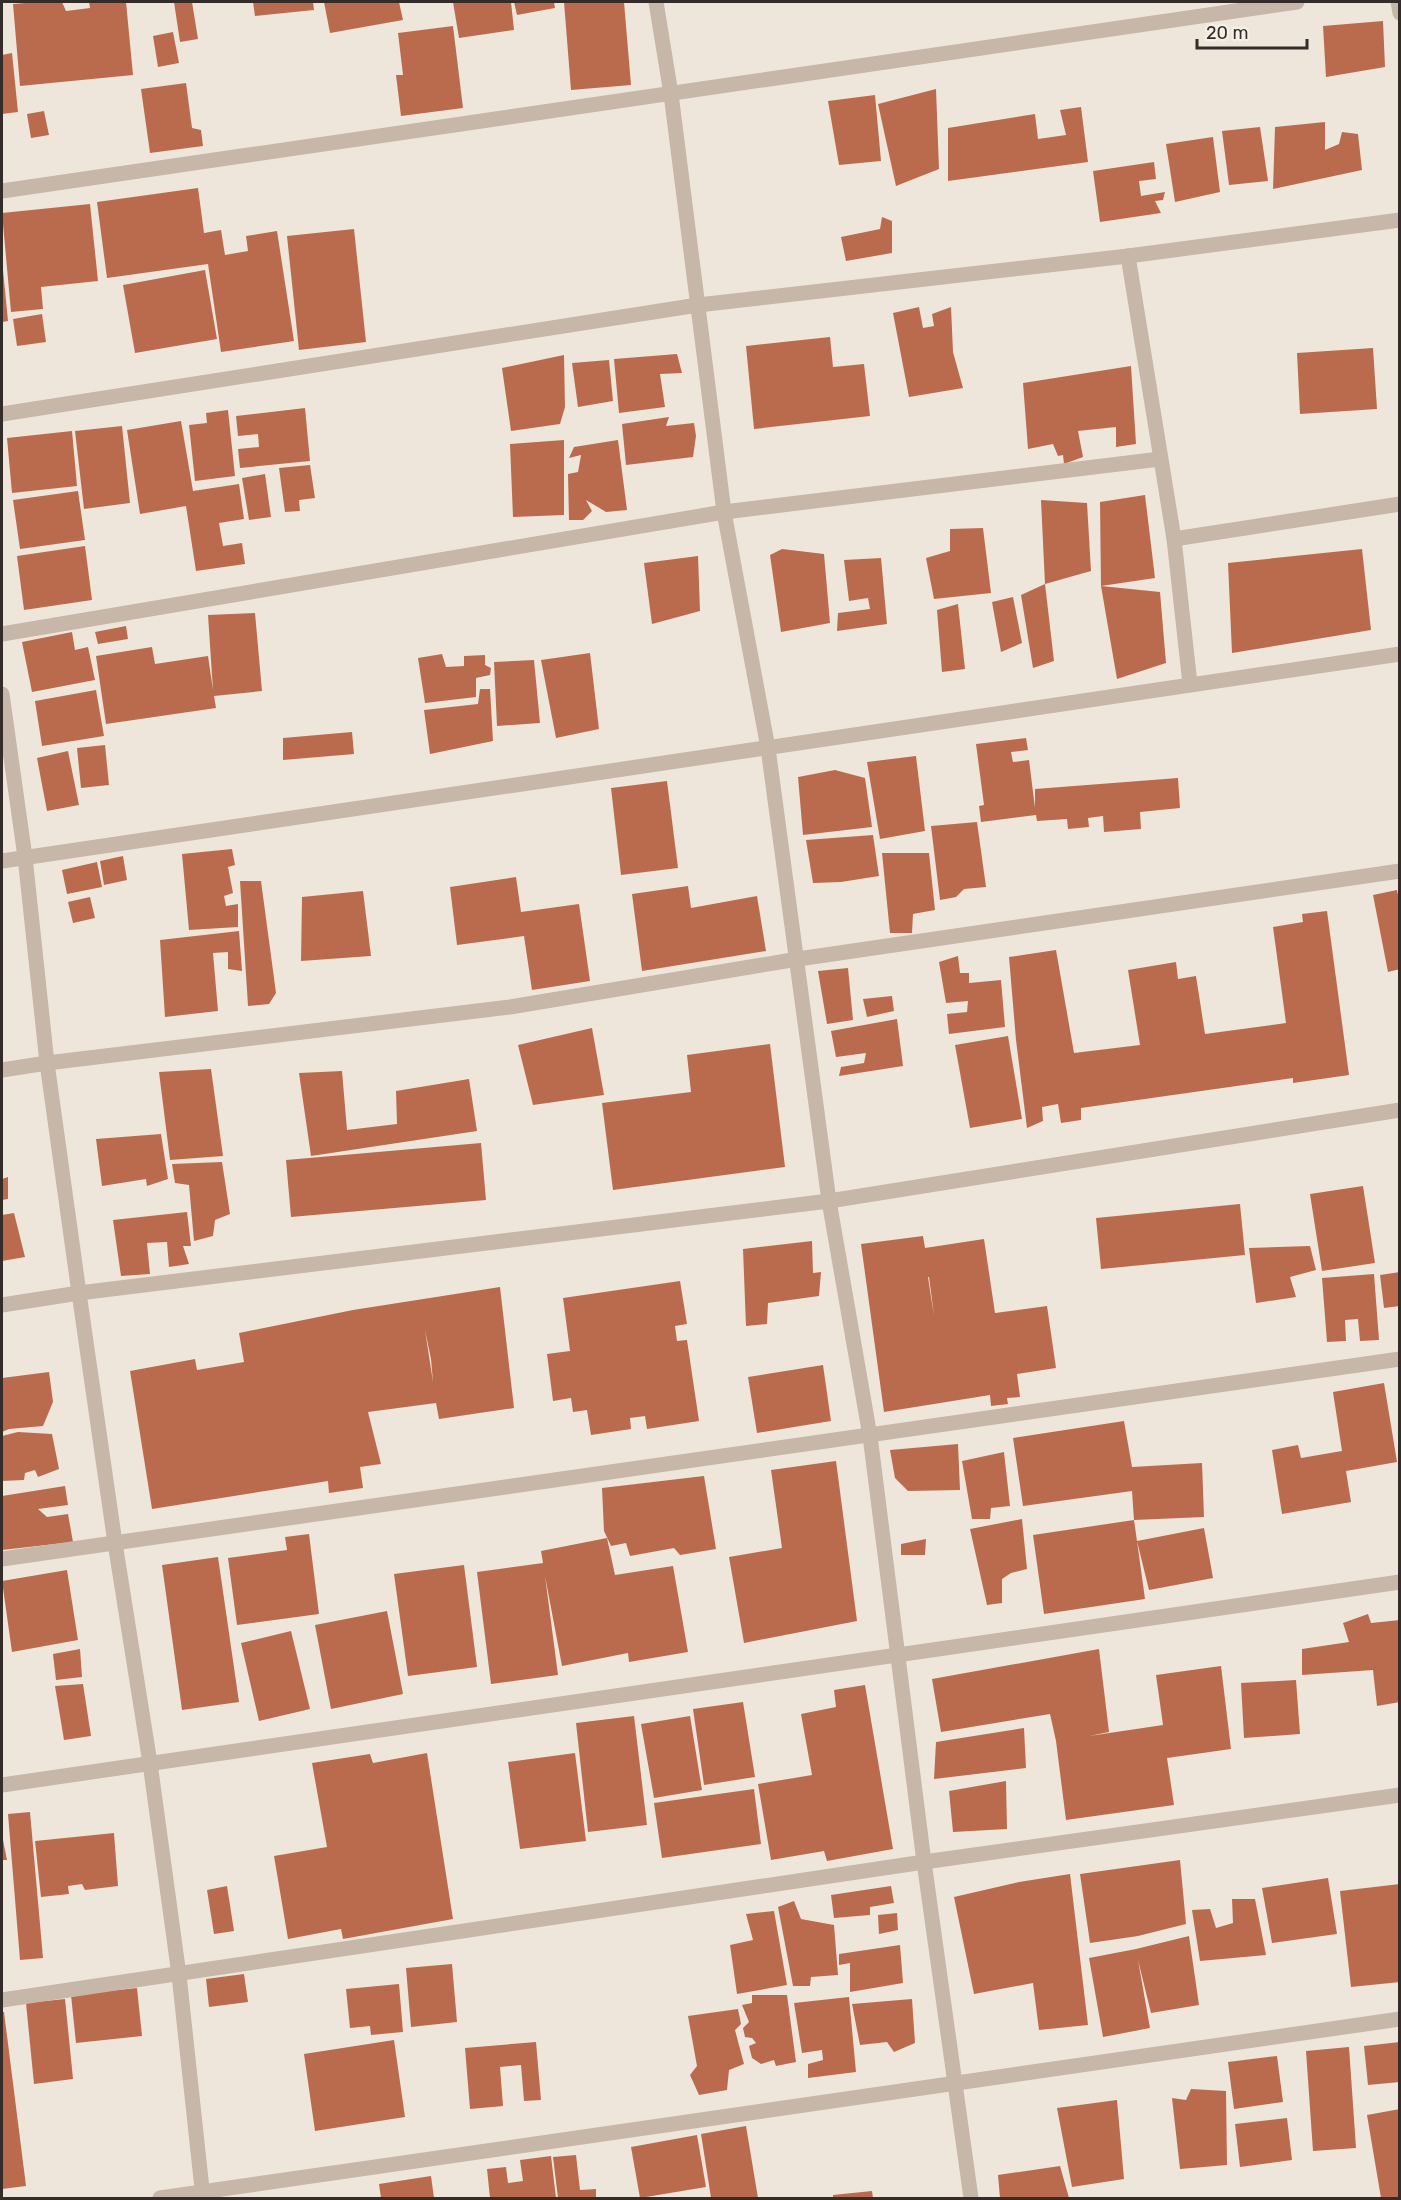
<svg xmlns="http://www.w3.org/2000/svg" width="1401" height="2200" font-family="Rubik,sans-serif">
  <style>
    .building { fill: #bb6b4d; fill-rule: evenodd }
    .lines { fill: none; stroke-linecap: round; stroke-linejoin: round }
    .minor { stroke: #c6b7a8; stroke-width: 15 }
  </style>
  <rect width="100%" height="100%" fill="#efe6db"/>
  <g class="building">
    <polygon points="37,2 62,2 66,11 90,8 89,2 126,2 133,75 20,86 13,4"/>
    <polygon points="174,2 192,2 198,39 180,42"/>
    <polygon points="253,2 313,2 314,10 255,16"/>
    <polygon points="324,2 399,2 403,20 330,33"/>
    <polygon points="453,2 511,2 514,30 459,38"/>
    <polygon points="514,2 554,2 555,8 517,15"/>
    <polygon points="564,2 624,2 631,85 571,90"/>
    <polygon points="1383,21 1385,67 1326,77 1323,26"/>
    <polygon points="453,26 463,108 401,116 396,75 403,75 398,33"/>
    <polygon points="173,32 179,63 158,67 153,36"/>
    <polygon points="12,53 18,112 2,114 2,55"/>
    <polygon points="186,83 192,128 201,130 203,146 150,153 141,89"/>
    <polygon points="936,89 939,169 896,186 878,104"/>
    <polygon points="875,95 881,161 839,165 828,101"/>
    <polygon points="1081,107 1088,162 948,181 948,128 1035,114 1038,139 1066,135 1060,110"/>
    <polygon points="44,111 49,135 31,138 27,114"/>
    <polygon points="1325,122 1325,150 1339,144 1342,132 1358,134 1362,170 1273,189 1275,127"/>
    <polygon points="1260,127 1268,181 1229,185 1222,131"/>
    <polygon points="1213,137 1220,192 1175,202 1166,144"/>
    <polygon points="1154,162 1156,179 1139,181 1141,196 1165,192 1163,200 1155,201 1161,213 1100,222 1093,171"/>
    <polygon points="198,188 204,233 221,230 225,255 248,251 246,236 277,231 294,341 221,352 208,264 107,278 97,202"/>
    <polygon points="90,204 98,281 41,287 43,309 11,312 2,213"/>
    <polygon points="882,217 892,221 892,253 846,261 841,237 880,229"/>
    <polygon points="354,229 366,342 299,350 287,236"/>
    <polygon points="2,270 3,270 8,321 2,322"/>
    <polygon points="205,270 217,339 135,353 123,285"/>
    <polygon points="919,307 923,328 934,326 932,314 951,307 953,352 963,388 909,397 893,313"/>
    <polygon points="42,314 46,342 17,346 13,319"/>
    <polygon points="830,337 833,367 864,364 870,416 754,429 746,346"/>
    <polygon points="1373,348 1377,409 1300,414 1297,353"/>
    <polygon points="677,354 682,373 660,374 665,407 619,413 614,359"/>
    <polygon points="564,355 565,407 560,424 511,431 502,368"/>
    <polygon points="609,360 613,401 578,407 572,363"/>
    <polygon points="1131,366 1136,444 1116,447 1116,427 1078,431 1083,457 1064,464 1063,455 1058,456 1053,444 1028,449 1023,383"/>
    <polygon points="305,408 310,461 240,468 238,449 259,447 258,434 238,436 236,416"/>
    <polygon points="228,410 235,476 195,481 189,425 207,423 206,413"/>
    <polygon points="669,417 666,426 694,423 696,436 693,457 626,465 622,424"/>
    <polygon points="181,421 193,491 239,484 244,519 219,523 223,546 242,543 245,564 196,571 186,506 140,514 127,430"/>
    <polygon points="122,426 130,503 84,509 75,431"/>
    <polygon points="72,431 77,486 12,493 7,438"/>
    <polygon points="564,440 564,515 513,517 510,444"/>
    <polygon points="618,440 627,510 606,512 586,500 592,511 583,520 569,520 568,474 578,472 581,455 569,458 574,447"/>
    <polygon points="310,465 315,498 299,500 300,511 285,512 279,468"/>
    <polygon points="265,474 271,517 249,520 242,478"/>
    <polygon points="78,491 85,540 20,549 13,500"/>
    <polygon points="1145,495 1155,578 1101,586 1100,502"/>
    <polygon points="1041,500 1087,503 1091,571 1045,584"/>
    <polygon points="983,528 991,593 934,599 926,558 950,551 950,529"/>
    <polygon points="85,546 92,600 24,610 17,556"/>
    <polygon points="782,549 824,554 830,623 781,632 770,555"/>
    <polygon points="1362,549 1371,630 1232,653 1228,563"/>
    <polygon points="698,556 700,611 652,624 644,563"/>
    <polygon points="881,558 887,624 837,631 838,613 870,609 868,598 849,601 844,560"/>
    <polygon points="1045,584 1054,661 1033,668 1021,595"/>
    <polygon points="1101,586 1160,592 1166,663 1117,679"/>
    <polygon points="1013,597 1022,643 1001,652 992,602"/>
    <polygon points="958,604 965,669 942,672 937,610"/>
    <polygon points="255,613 262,691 214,696 216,708 106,724 96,656 152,647 155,664 208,656 213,690 208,615"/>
    <polygon points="126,626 128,639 98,644 95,632"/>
    <polygon points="72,632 75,650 88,647 95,680 32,692 22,642"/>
    <polygon points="590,653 599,729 556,738 541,660"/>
    <polygon points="442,654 446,667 464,666 464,656 485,655 485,665 491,668 490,675 476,678 476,697 425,703 418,658"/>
    <polygon points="534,660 540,723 497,726 494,662"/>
    <polygon points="480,689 490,689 493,741 430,754 424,710 478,704"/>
    <polygon points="96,690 104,736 42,746 35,701"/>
    <polygon points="352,732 354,754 283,760 283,738"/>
    <polygon points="1026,738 1028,750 1011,752 1013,762 1029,760 1035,808 1035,789 1178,778 1180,808 1140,812 1141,829 1104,832 1103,816 1088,818 1089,827 1068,829 1067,819 1037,821 1036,815 981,822 979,806 984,805 976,744"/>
    <polygon points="105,745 109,785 81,788 77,748"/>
    <polygon points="68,751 79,805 47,811 37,758"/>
    <polygon points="916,756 925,831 880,839 867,762"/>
    <polygon points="835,770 865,778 872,827 803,835 798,777"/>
    <polygon points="667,781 678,868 621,875 611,788"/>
    <polygon points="977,822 986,887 964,889 956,897 940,900 931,826"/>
    <polygon points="873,835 879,876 841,882 813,883 806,840"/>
    <polygon points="232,849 235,865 228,867 233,893 224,896 226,906 238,904 238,927 189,930 182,854"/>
    <polygon points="882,853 929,853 935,910 913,914 912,933 890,933"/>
    <polygon points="123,856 127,880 104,885 100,861"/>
    <polygon points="97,862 102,887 67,894 62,870"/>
    <polygon points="516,877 521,912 579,904 590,981 532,990 524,936 457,945 450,887"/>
    <polygon points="240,881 261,881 276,993 269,1004 248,1006"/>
    <polygon points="688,886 691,908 757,896 766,951 642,971 632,894"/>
    <polygon points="1397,890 1400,905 1400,969 1388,972 1373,895"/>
    <polygon points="363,891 371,956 301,961 302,897"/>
    <polygon points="90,897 95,918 73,923 68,902"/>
    <polygon points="1327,911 1349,1075 1293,1083 1293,1078 1081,1108 1081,1120 1061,1123 1058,1104 1042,1107 1043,1121 1027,1128 1016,1040 1009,957 1056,950 1074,1053 1140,1045 1128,970 1176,962 1178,979 1196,976 1205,1034 1286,1023 1273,927 1303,922 1302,914"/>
    <polygon points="239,931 242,971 228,969 228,952 213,953 218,1011 165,1017 160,940"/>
    <polygon points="958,956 960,973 969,973 969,983 1001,980 1005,1027 949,1034 947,1014 967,1012 968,1001 946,1003 939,962"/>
    <polygon points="848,968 853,1020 827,1024 818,971"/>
    <polygon points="892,996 894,1011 867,1017 863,999"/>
    <polygon points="897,1019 903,1066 839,1076 841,1067 864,1063 866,1053 836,1057 831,1031"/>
    <polygon points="592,1028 604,1095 533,1105 518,1045"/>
    <polygon points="1008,1036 1022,1119 970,1128 955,1045"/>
    <polygon points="770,1044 785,1167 613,1190 602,1103 691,1092 687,1055"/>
    <polygon points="211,1069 223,1156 170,1160 159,1072"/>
    <polygon points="342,1071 347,1130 397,1124 396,1091 469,1079 477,1131 311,1156 299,1073"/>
    <polygon points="161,1134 168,1179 147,1186 146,1179 102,1186 96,1139"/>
    <polygon points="481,1143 486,1200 291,1217 286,1160"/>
    <polygon points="222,1162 230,1214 215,1220 213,1236 194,1241 189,1185 175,1183 172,1164"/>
    <polygon points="8,1177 8,1199 2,1200 2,1179"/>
    <polygon points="1363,1186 1375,1263 1322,1271 1310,1194"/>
    <polygon points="1240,1204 1245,1255 1101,1269 1096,1218"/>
    <polygon points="187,1212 191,1246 183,1246 189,1264 169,1267 167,1242 147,1243 150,1274 121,1276 113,1220"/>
    <polygon points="14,1213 25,1257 2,1261 2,1215"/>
    <path d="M923 1236 925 1248 984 1239 995 1313 1047 1306 1056 1368 1017 1374 1020 1397 1007 1398 1008 1404 991 1406 990 1395 884 1412 861 1244ZM928 1277H929L934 1315 931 1297Z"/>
    <polygon points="812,1241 813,1273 821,1272 819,1296 768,1303 767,1324 746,1326 743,1249"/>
    <polygon points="1310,1246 1316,1270 1290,1277 1296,1297 1256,1303 1249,1248"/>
    <polygon points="1400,1272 1400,1306 1384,1308 1380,1275"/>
    <polygon points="1374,1274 1379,1340 1360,1341 1358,1319 1345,1320 1346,1341 1327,1342 1322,1278"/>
    <polygon points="680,1281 687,1324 675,1326 677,1341 687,1340 699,1421 647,1429 645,1416 630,1418 631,1429 591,1435 587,1410 573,1412 571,1398 553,1401 547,1354 570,1351 563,1298"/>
    <path d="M500 1287 514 1408 439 1419 436 1403 368 1412 381 1464 360 1467 363 1488 329 1493 328 1481 152 1509 130 1371 195 1359 197 1370 244 1362 239 1333 353 1310ZM425 1330 431 1359 433 1382Z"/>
    <polygon points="823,1365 831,1421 757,1433 748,1377"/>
    <polygon points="49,1372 53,1402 43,1426 9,1429 2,1432 2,1378"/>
    <polygon points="1384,1383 1397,1462 1346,1471 1351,1502 1282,1514 1272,1450 1298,1445 1301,1458 1342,1451 1333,1392"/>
    <polygon points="1124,1421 1132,1467 1202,1463 1204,1517 1134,1520 1132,1491 1023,1506 1013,1438"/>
    <polygon points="18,1432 52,1434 59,1469 38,1477 35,1470 25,1473 24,1480 2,1481 2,1436"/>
    <polygon points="958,1444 960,1490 908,1491 895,1478 890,1450"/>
    <polygon points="1004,1452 1010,1506 991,1508 990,1519 972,1519 962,1461"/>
    <polygon points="836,1461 857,1621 744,1643 729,1557 782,1548 771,1470"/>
    <polygon points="704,1476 716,1549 680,1555 674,1548 630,1556 626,1543 611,1546 604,1531 602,1488"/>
    <polygon points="65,1486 68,1505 38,1509 47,1517 68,1514 73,1542 2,1550 2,1496"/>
    <polygon points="1022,1519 1027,1569 1011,1573 1002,1579 1002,1603 987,1605 970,1529"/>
    <polygon points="1134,1520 1137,1541 1204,1528 1213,1578 1149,1590 1137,1541 1145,1599 1044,1614 1033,1535"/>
    <polygon points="309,1534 319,1614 237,1625 228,1558 287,1550 285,1537"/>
    <polygon points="607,1538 615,1575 673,1566 688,1652 629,1662 628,1653 562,1666 545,1576 558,1675 491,1684 477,1572 543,1563 541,1551"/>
    <polygon points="926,1539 925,1555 901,1555 901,1544"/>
    <polygon points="218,1557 239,1702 182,1710 162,1565"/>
    <polygon points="464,1565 477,1667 408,1676 394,1574"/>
    <polygon points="67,1570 78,1640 12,1652 2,1581"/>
    <polygon points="387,1611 403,1694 331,1709 315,1625"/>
    <polygon points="1368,1614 1371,1623 1400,1620 1400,1702 1377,1706 1373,1670 1302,1675 1302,1649 1349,1642 1343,1623"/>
    <polygon points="291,1631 310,1709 259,1721 241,1643"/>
    <polygon points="80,1649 82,1677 56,1680 53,1654"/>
    <polygon points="1099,1649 1109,1732 1089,1736 1163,1725 1156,1675 1221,1666 1231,1749 1167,1758 1174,1805 1066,1820 1056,1741 1050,1714 941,1732 932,1679"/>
    <polygon points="1296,1680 1300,1734 1244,1738 1241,1683"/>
    <polygon points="83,1684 91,1736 64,1740 55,1686"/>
    <polygon points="865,1685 893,1849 827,1861 824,1851 771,1860 758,1784 812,1775 801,1714 836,1707 834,1690"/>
    <polygon points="743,1702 755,1777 704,1785 693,1709"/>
    <polygon points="634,1716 647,1825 588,1832 576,1723"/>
    <polygon points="690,1716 702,1790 654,1798 641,1724"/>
    <polygon points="1024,1728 1026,1768 934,1779 936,1742"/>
    <polygon points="427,1753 453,1919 343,1939 341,1929 288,1939 274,1856 327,1847 312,1763 370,1754 373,1763"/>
    <polygon points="575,1753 586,1841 520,1849 508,1762"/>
    <polygon points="1006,1781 1007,1829 953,1832 949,1791"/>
    <polygon points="754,1789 761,1844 662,1858 654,1803"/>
    <polygon points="30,1812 43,1958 20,1960 8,1814"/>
    <polygon points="114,1833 118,1886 85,1890 82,1884 68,1886 69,1894 41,1897 35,1841"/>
    <polygon points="2,1835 7,1860 2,1860"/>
    <polygon points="1180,1860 1186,1924 1138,1936 1090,1943 1080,1874"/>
    <polygon points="1070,1874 1088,2025 1039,2030 1033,1983 974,1994 954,1897 1019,1882"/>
    <polygon points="1328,1878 1337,1934 1272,1943 1262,1888"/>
    <polygon points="1400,1884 1400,1982 1351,1987 1340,1891"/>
    <polygon points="227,1886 234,1931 214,1934 207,1890"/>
    <polygon points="891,1886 894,1903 870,1907 870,1915 834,1918 831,1895"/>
    <polygon points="1232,1899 1255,1899 1266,1955 1200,1961 1192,1910 1210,1909 1216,1928 1233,1923"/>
    <polygon points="794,1901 801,1919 834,1925 838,1975 811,1977 810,1986 793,1986 778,1907"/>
    <polygon points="774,1911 787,1985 737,1994 730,1945 753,1940 746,1914"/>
    <polygon points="897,1913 898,1930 879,1934 878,1915"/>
    <polygon points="1189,1936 1199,2005 1151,2013 1138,1960 1150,2028 1103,2037 1089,1958 1136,1949"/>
    <polygon points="900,1945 903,1983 850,1992 850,1963 839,1965 839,1954"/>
    <polygon points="452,1964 457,2022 411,2027 406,1968"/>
    <polygon points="244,1974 248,2002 209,2007 206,1979"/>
    <polygon points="399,1984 403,2032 371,2035 370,2026 350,2028 346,1989"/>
    <polygon points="137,1988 142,2036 76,2043 71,1995"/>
    <polygon points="752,1995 787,1995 796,2062 776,2066 774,2060 761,2064 752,2058 749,2046 756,2043 752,2038 745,2037 743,2028 749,2022 742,2005 752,2003"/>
    <polygon points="849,1997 856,2072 808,2078 808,2064 823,2060 822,2050 802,2053 794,2003"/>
    <polygon points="65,1999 73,2079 34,2084 26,2003"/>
    <polygon points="912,1999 915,2043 894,2052 887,2042 860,2045 852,2004"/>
    <polygon points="738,2009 741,2024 735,2030 744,2064 729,2070 727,2090 699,2095 690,2075 697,2066 688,2016"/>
    <polygon points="2,2012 4,2012 26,2186 2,2189"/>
    <polygon points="394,2040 405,2117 315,2131 304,2054"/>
    <polygon points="536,2042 541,2100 524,2101 521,2065 500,2067 503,2106 470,2109 465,2048"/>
    <polygon points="1400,2042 1400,2082 1368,2085 1364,2046"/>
    <polygon points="1349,2047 1356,2148 1313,2151 1306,2051"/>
    <polygon points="1277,2056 1283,2102 1234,2109 1228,2062"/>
    <polygon points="1191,2089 1226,2091 1227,2165 1180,2169 1172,2098 1186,2100"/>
    <polygon points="1117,2100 1124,2179 1072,2187 1057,2108"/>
    <polygon points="1400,2109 1400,2198 1381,2198 1367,2115"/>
    <polygon points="1287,2118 1292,2160 1240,2167 1235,2124"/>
    <polygon points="746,2126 758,2198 711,2198 701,2134"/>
    <polygon points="697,2135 706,2187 640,2198 631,2147"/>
    <polygon points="576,2155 580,2190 596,2189 596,2198 558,2198 553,2157"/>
    <polygon points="551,2156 556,2198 490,2198 487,2169 506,2167 508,2183 523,2181 520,2160"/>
    <polygon points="1060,2166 1069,2198 1000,2198 998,2175"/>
    <polygon points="431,2176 434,2198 381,2198 379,2184"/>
    <polygon points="872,2191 873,2198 833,2198 833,2195"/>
  </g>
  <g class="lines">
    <g class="minor">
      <polyline points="656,2 671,94 724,512 768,748 829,1201 870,1436 924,1862 971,2198"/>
      <polyline points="1398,2 1400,13"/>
      <polyline points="2,191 1297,2"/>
      <polyline points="1128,256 1174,539 1190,684"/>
      <polyline points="2,414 698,305 1128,256 1400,220"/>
      <polyline points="1174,539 1400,504"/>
      <polyline points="2,634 724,512 1160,459"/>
      <polyline points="2,694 25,857 47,1063 79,1293 115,1543 150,1763 179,1975 203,2198"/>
      <polyline points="2,861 1400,654"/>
      <polyline points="2,1070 47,1063 510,1007 798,959 1400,871"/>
      <polyline points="2,1305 79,1293 829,1201 1400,1110"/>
      <polyline points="2,1559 1400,1359"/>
      <polyline points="2,1785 1400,1582"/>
      <polyline points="2,2000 924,1862 1400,1795"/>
      <polyline points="160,2198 1400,2019"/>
    </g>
  </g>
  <rect width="1401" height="2200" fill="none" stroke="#332c28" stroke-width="6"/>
  <path d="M1197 39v9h110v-9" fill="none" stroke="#332c28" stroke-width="3"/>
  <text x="1206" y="39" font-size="18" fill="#332c28" stroke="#f7f0e7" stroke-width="4.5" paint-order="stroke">20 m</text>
</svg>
